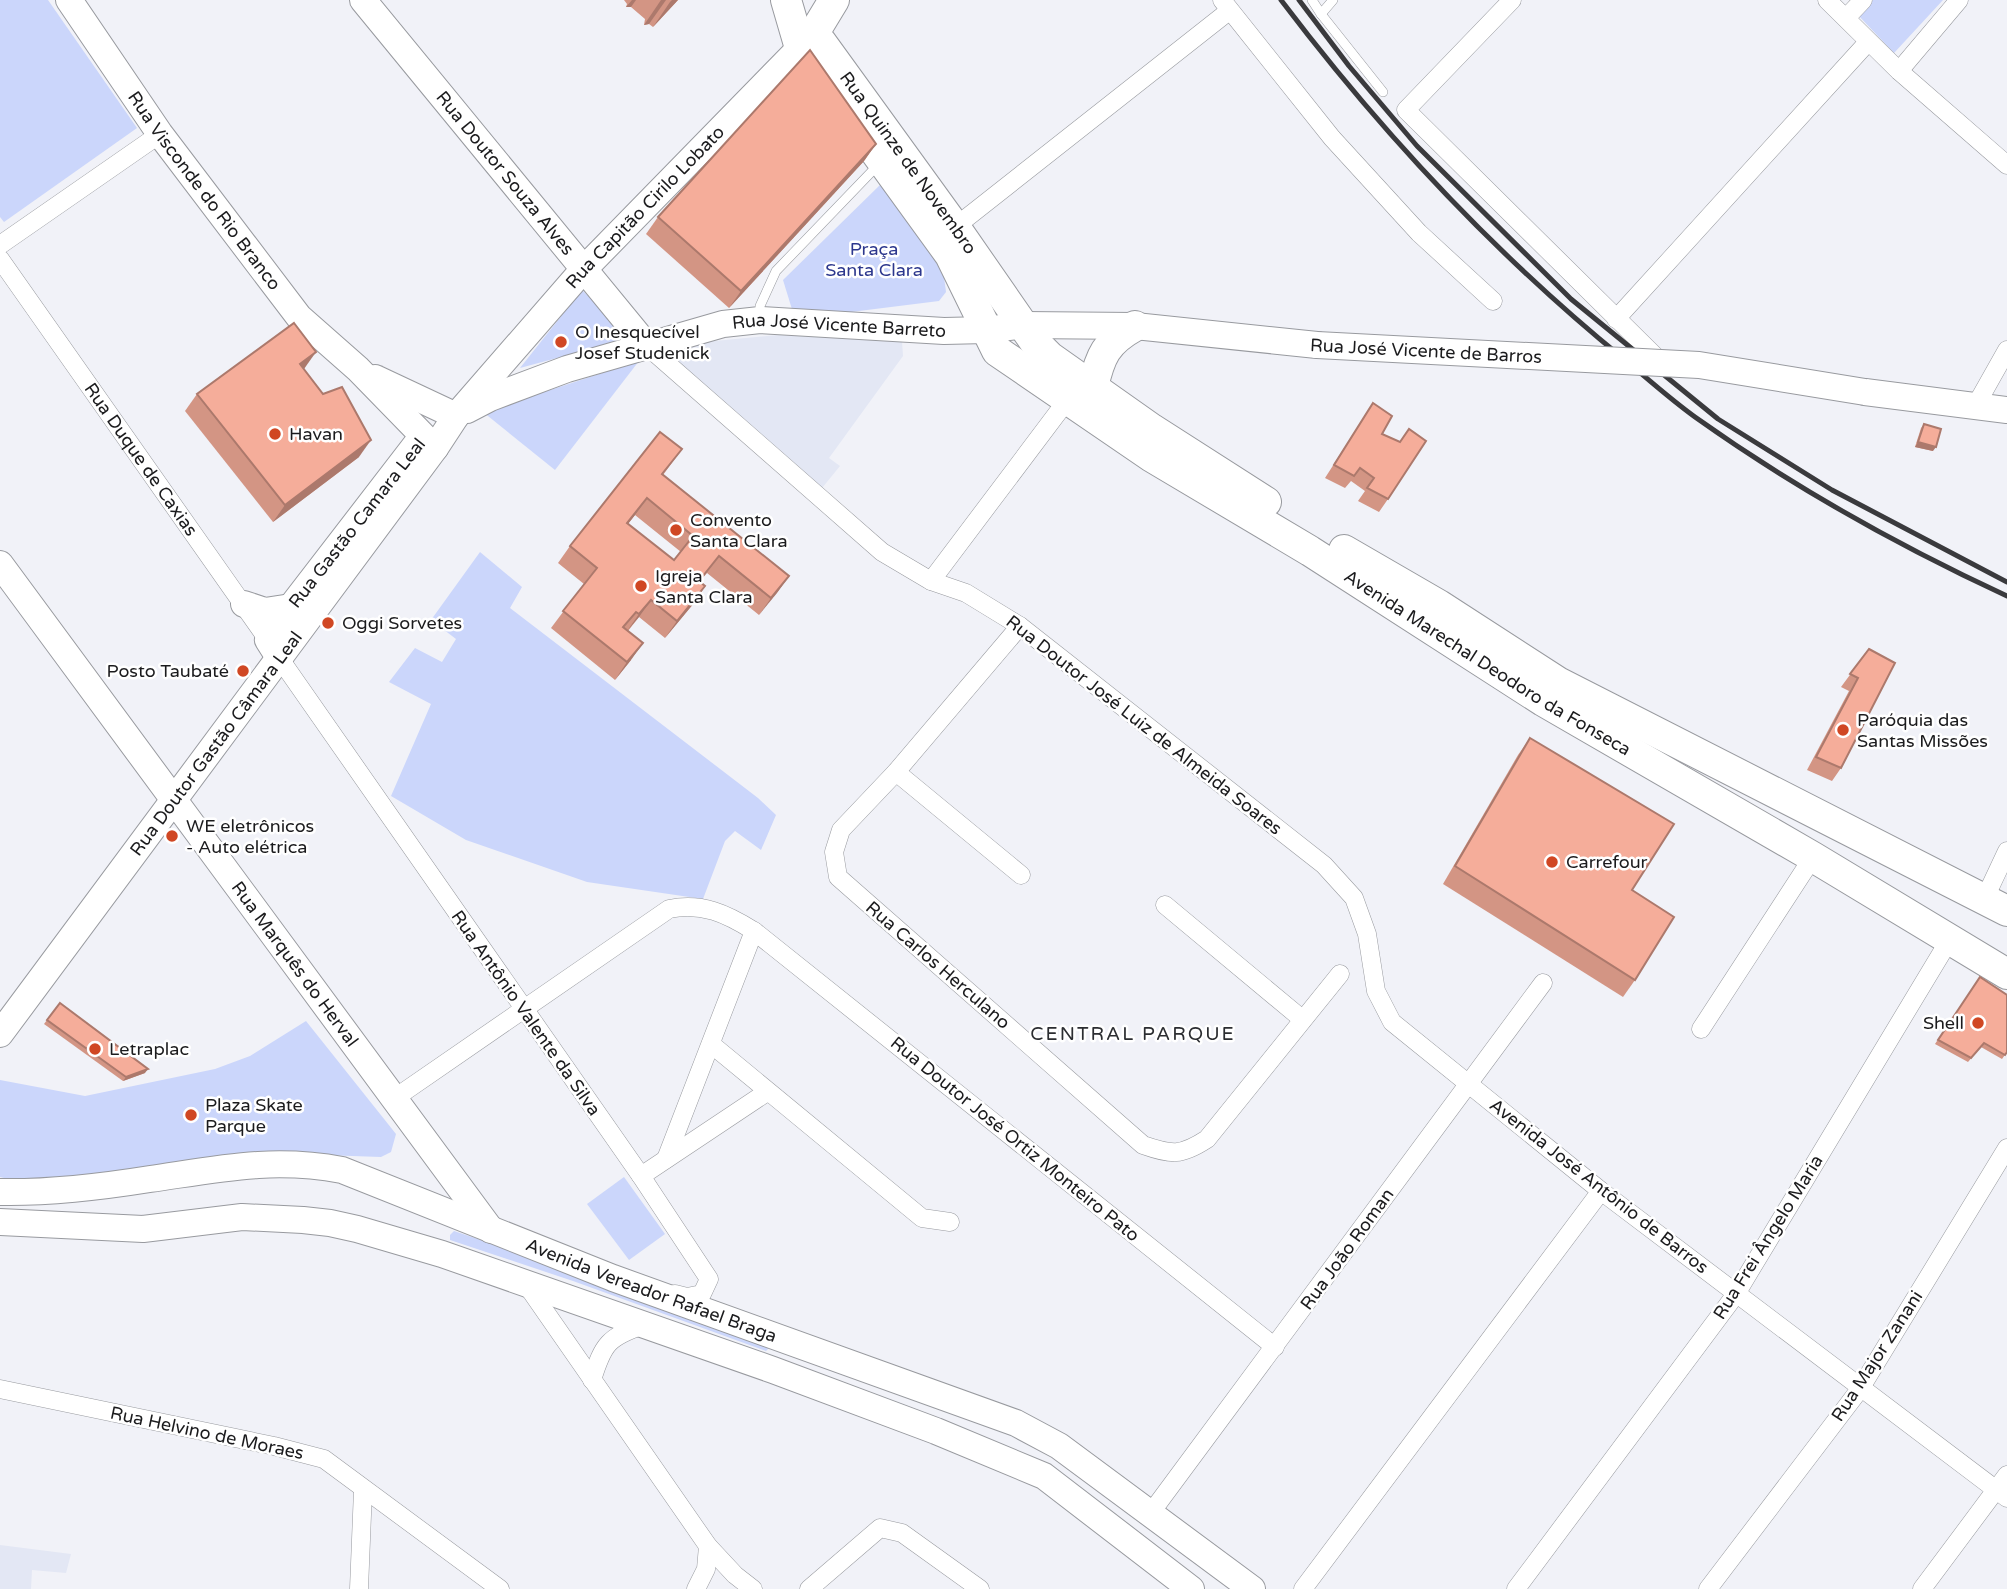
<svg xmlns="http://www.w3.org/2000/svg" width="2007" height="1589" font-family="'Varela Round',sans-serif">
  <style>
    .built { fill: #e3e7f4 }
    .green { fill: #cbd6fb }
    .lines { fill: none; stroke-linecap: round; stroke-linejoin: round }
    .lane-casing { stroke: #989a9f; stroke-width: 10 }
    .street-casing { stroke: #989a9f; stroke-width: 19 }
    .secondary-casing { stroke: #989a9f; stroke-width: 28 }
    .primary-casing { stroke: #989a9f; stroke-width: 32 }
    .lane { stroke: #fff; stroke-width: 9 }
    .street { stroke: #fff; stroke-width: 18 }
    .secondary { stroke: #fff; stroke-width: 26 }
    .primary { stroke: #fff; stroke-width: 30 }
    .rail { stroke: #3a3a3d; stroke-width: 5 }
    .secondary-bridge-casing { stroke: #989a9f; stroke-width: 28; stroke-linecap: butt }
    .secondary-bridge { stroke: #fff; stroke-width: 26 }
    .wall { fill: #d39584; fill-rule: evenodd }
    .shaded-wall { fill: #ac796c }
    .building { fill: #f5ad9a; stroke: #ac796c; stroke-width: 2; fill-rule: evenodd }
    .poi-dot { fill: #d04723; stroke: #fff; stroke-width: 2.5 }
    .labels { text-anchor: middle; stroke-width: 5; stroke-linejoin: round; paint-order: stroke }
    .street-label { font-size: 18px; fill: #1b1b1d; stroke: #fff }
    .park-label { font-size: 18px; fill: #2c378d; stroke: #fff }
    .poi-label { font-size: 18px; fill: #1b1b1d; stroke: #fff; text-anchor: start }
    .neighbourhood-label { font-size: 19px; letter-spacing: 2px; fill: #2b2d31; stroke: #fff }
  </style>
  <rect width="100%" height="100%" fill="#f1f2f8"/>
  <g class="built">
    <polygon points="778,335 902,341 903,356 829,458 840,466 818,493 663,355 704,342"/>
    <polygon points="0,1545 71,1554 66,1573 32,1570 31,1589 0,1589"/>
  </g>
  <g class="green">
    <polygon points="0,0 48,0 137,128 4,222 0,217"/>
    <polygon points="1873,0 1943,0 1894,53 1858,15"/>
    <polygon points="881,184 943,269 946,292 939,301 795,319 783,280"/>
    <polygon points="582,290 631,338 520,368"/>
    <polygon points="639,361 555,470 483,412"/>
    <polygon points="480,552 522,587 510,608 758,798 776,815 761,850 735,831 725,841 703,899 587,882 466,840 391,796 431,704 389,682 415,648 442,662 456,639 431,620"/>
    <polygon points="306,1021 396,1134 391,1152 381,1157 266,1153 36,1181 20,1182 0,1177 0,1080 85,1096 215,1069 250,1056"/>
    <polygon points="624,1177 665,1234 629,1260 587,1204"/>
    <polygon points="454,1231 618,1286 771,1346 766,1351 573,1281 450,1240 450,1235"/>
  </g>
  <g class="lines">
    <defs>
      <g id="lane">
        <polyline points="1312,0 1321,14 1333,0"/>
        <polyline points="1321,14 1383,92"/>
        <polyline points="760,316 760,306 776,271 878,165"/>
      </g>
      <g id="street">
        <polyline points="1222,0 1332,138 1419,233 1493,301"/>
        <polyline points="1512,0 1406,110 1663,364"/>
        <polyline points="1827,0 1899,71 2007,165"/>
        <polyline points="1846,18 1863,0"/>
        <polyline points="1899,71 1959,0"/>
        <polyline points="955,227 1229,11"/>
        <polyline points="0,245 160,134"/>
        <path id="s1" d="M0 259 268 640"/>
        <polyline points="1616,319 1868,42"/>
        <polyline points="647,346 882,552 931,581 966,593 1020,626 1324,865 1354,898 1367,934 1376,991 1392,1022 1601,1191 2007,1498"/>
        <polyline points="1976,405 2007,350"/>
        <polyline points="931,581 1068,399"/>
        <path d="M1020 626 896 772 841 830 834 852 838 877 1143 1145C1172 1155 1181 1156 1207 1139L1340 974"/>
        <polyline points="280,659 641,1176 709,1279 702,1294 687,1297 675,1294"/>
        <polyline points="896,772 1021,875"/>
        <polyline points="1984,900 2007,851"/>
        <polyline points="1165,905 1302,1019"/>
        <polyline points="1701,1029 1813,857"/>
        <polyline points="711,1044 922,1218 950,1222"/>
        <path d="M395 1098 669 909C702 902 727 914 754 931L1275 1347"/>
        <polyline points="666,1159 754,931"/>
        <polyline points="641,1176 767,1092"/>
        <polyline points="526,1284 708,1546 735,1575 753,1589"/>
        <path d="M592 1380C603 1344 608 1337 644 1325"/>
        <polyline points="0,1389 274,1446 324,1459 500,1589"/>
        <polyline points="1150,1514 1543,983"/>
        <polyline points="359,1589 363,1490"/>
        <polyline points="696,1589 706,1569 708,1546"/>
        <polyline points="809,1589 880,1528 902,1533 980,1589"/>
        <polyline points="1303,1589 1601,1191"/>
        <polyline points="1516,1589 1736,1294 1950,939"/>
        <polyline points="1708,1589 1860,1389 2007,1148"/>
        <polyline points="1922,1589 2007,1475"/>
      </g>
      <g id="secondary">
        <path id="s2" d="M69 0 160 134 299 317 358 369 435 448"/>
        <path id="s3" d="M363 0 647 346"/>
        <polyline points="375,378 456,416"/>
        <polyline points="1865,392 2007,410"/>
        <path id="s4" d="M467 410 490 398 567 369 723 324 760 320 944 331 986 330 1024 325 1135 326 1317 345"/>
        <path id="s5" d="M0 564 491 1230"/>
        <polyline points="244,604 265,611 291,607"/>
        <polyline points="280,659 268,640 291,607 418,442"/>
        <path id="s6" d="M0 1034C144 839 291 645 435 448L456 416 583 270 800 48"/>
        <path id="s7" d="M0 1192C51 1193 100 1187 150 1179 219 1169 272 1157 342 1170L613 1278 1016 1423 1059 1446 1252 1589"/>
        <polyline points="0,1222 143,1229 242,1217 303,1220 330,1223 357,1229 442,1254 773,1370 936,1431 1044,1476 1191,1589"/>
      </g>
      <g id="primary">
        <path id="s8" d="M786 0 800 48 950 255 997 351 1152 457 1310 551 1543 701 1813 857 2007 974"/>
        <path id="s9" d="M821 42 955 227 1034 341 1050 357 1152 429 1266 502"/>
        <polyline points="800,48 814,33 834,0"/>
        <path d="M1078 394 1093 387C1100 356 1106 342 1135 326"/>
        <polyline points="1344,550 1439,605 1558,682 2007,911"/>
      </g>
    </defs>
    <use href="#lane" class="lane-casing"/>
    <use href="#street" class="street-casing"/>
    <use href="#secondary" class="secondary-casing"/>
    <use href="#primary" class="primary-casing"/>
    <use href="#lane" class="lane"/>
    <use href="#street" class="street"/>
    <use href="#secondary" class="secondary"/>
    <use href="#primary" class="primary"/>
    <g class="rail">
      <path d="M1281 0C1381 132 1496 255 1625 360 1648 379 1670 399 1695 417 1792 486 1899 546 2007 596"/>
      <polyline points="1299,0 1349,66 1417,146 1571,299 1718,419 1832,490 2007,582"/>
    </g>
    <defs>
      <polyline id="secondary-bridge" points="1317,345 1699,365 1865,392"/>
    </defs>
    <use href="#secondary-bridge" class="secondary-bridge-casing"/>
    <use href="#secondary-bridge" class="secondary-bridge"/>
  </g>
  <g class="wall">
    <polygon points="624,0 678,0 653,27 649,24 644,25 645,19 631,7 626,7 627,4"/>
    <polygon points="876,144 864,161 729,308 646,234 658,217"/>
    <polygon points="304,369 323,394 359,457 273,522 185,411 197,394"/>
    <polygon points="1373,403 1382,434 1388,499 1379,512 1358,501 1365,491 1351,481 1345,488 1325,478"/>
    <polygon points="1924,424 1933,451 1915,447 1921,428"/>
    <path d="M682 449 663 475 789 576 759 615 707 573 700 581 705 586 694 603 665 638 639 617 628 631 631 660 615 680 551 628 584 584 558 563 570 546ZM635 515 681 552 674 560 628 524Z"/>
    <polygon points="1869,649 1841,768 1832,781 1807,770 1849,691 1841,687"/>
    <polygon points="1530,738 1632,890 1635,980 1623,997 1443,884 1518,755"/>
    <polygon points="1980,977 2007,1052 2002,1059 1981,1047 1968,1062 1935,1044"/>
    <polygon points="60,1003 145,1073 123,1081 44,1024"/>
  </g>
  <g class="shaded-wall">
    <polygon points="632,0 636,0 631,7 626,7"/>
    <polygon points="661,0 666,0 649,24 644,25"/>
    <polygon points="672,0 678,0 653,27 670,2"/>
    <polygon points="876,144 864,161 729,308 741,291"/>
    <polygon points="316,352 304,369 300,364"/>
    <polygon points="371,440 359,457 273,522 285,505"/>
    <polygon points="1918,442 1936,447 1933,451 1915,447"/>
    <polygon points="647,498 635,515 615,540 627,523"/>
    <polygon points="789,576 777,593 759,615 771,598"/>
    <polygon points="705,586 694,603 665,638 677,621"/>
    <polygon points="651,600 639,617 627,631 639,614"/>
    <polygon points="643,643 631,660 615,680 627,662"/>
    <polygon points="148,1069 145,1073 123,1081 126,1077"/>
  </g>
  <g class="building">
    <polygon points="810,50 876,144 741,291 658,217"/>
    <polygon points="294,323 316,352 300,364 323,394 342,387 371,440 285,505 197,394"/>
    <polygon points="1373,403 1392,416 1382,434 1400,442 1409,429 1426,441 1388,499 1367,488 1374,478 1360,468 1354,476 1334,465"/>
    <polygon points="1924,424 1941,429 1936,447 1918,442"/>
    <path d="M660 432 682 449 662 474 789 576 771 598 719 556 699 581 705 586 677 621 651 600 639 614 636 612 623 627 643 643 627 662 563 611 597 568 570 546ZM647 498 693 536 674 560 627 523Z"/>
    <polygon points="1869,649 1895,663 1841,768 1816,757 1858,678 1850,674"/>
    <polygon points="1530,738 1674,824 1632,890 1674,917 1635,980 1455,866"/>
    <polygon points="1980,977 2007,995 2007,1052 2005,1055 1984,1043 1971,1058 1938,1040"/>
    <polygon points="60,1003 148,1069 126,1077 47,1020"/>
  </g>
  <g class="poi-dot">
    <circle cx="561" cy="342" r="7"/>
    <circle cx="275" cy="434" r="7"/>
    <circle cx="676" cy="530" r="7"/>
    <circle cx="641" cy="586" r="7"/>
    <circle cx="328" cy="623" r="7"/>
    <circle cx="243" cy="671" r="7"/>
    <circle cx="1843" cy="730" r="7"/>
    <circle cx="172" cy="836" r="7"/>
    <circle cx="1552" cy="862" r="7"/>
    <circle cx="1978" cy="1023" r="7"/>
    <circle cx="95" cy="1049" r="7"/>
    <circle cx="191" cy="1115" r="7"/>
  </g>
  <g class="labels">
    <g class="street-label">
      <text dy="6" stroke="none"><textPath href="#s9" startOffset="149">Rua Quinze de Novembro</textPath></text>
      <text dy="6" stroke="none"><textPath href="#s3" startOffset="224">Rua Doutor Souza Alves</textPath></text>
      <text dy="6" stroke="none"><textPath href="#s2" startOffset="234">Rua Visconde do Rio Branco</textPath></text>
      <text dy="6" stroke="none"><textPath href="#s6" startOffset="1050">Rua Capitão Cirilo Lobato</textPath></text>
      <text dy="6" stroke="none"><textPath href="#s4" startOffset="387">Rua José Vicente Barreto</textPath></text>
      <text transform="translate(1426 351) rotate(3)" y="6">Rua José Vicente de Barros</text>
      <text dy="6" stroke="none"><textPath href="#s1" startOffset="245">Rua Duque de Caxias</textPath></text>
      <text transform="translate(357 523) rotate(-52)" y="6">Rua Gastão Camara Leal</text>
      <text dy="6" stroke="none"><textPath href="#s8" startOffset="994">Avenida Marechal Deodoro da Fonseca</textPath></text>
      <text transform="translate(1144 725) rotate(38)" y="6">Rua Doutor José Luiz de Almeida Soares</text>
      <text dy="6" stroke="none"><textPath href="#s6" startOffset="362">Rua Doutor Gastão Câmara Leal</textPath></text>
      <text dy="6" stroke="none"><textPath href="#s5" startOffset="497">Rua Marquês do Herval</textPath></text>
      <text transform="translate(938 965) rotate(41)" y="6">Rua Carlos Herculano</text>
      <text transform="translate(526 1013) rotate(55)" y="6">Rua Antônio Valente da Silva</text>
      <text transform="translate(1015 1139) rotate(39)" y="6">Rua Doutor José Ortiz Monteiro Pato</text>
      <text transform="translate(1599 1186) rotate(38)" y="6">Avenida José Antônio de Barros</text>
      <text transform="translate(1768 1237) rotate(-58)" y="6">Rua Frei Ângelo Maria</text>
      <text transform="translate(1347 1249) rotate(-54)" y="6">Rua João Roman</text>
      <text dy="6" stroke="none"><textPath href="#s7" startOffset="676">Avenida Vereador Rafael Braga</textPath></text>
      <text transform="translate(1877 1356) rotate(-57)" y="6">Rua Major Zanani</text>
      <text transform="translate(207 1433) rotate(12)" y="6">Rua Helvino de Moraes</text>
    </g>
    <g class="park-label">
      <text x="874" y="255">Praça<tspan x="874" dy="21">Santa Clara</tspan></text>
    </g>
    <g class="poi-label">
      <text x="575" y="338">O Inesquecível<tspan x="575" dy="21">Josef Studenick</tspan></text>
      <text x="289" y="440">Havan</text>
      <text x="690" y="526">Convento<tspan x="690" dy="21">Santa Clara</tspan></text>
      <text x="655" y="582">Igreja<tspan x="655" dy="21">Santa Clara</tspan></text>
      <text x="342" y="629">Oggi Sorvetes</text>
      <text x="229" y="677" text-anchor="end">Posto Taubaté</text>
      <text x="1857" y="726">Paróquia das<tspan x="1857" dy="21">Santas Missões</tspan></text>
      <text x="186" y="832">WE eletrônicos<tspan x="186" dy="21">- Auto elétrica</tspan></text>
      <text x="1566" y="868">Carrefour</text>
      <text x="1964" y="1029" text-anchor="end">Shell</text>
      <text x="109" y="1055">Letraplac</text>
      <text x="205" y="1111">Plaza Skate<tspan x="205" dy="21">Parque</tspan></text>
    </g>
    <g class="neighbourhood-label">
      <text x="1133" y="1040">CENTRAL PARQUE</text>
    </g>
  </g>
</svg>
